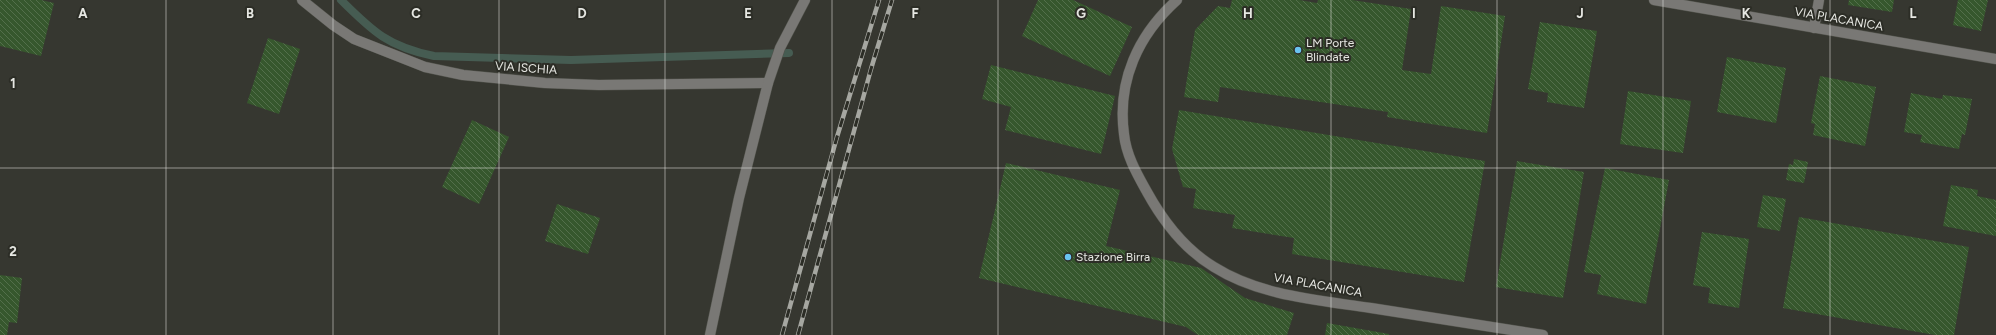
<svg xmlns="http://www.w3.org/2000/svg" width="1996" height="335" font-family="Figtree,sans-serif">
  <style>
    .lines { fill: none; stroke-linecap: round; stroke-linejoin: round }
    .stream { stroke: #465c52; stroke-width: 8 }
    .building { fill: url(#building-back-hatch) }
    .minor-casing { stroke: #52534c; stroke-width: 11 }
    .minor { stroke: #797875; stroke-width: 10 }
    .rail-casing { stroke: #a6a7a1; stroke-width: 4.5 }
    .rail { stroke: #2c2d26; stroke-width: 3; stroke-dasharray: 9; stroke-linecap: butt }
    .grid { fill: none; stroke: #e6e7e2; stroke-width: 1; stroke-opacity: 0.55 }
    .poi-dot { fill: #69c3f1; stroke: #2c2d26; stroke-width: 1.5 }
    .labels { text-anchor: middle; stroke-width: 4; stroke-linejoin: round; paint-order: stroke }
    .street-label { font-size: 12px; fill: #e6e7e2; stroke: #2c2d26 }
    .poi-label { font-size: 12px; fill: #e6e7e2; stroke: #2c2d26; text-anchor: start }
    .grid-label { font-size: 13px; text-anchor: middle; font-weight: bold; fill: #e6e7e2; stroke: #2c2d26; stroke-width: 4; stroke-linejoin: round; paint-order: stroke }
  </style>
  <defs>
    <pattern id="building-back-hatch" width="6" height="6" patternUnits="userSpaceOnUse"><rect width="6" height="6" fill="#36572d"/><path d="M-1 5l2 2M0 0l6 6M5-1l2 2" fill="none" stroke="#536f4b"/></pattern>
  </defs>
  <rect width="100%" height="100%" fill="#363730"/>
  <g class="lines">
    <path class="stream" d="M341 0C373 32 389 47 434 56L571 60 789 53"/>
  </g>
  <g class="building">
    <polygon points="0,0 41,0 54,3 41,56 0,46"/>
    <polygon points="1038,0 1073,0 1132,27 1110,76 1022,36"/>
    <polygon points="1232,0 1299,0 1317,3 1318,0 1352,0 1411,9 1402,70 1431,74 1441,6 1505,16 1487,133 1387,117 1388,112 1220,87 1218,102 1184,97 1195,30 1218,6 1230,8"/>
    <polygon points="1849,0 1894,0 1892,12 1848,5"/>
    <polygon points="1958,0 1988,0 1981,31 1953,25"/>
    <polygon points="1540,22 1597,31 1584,108 1547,102 1548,93 1528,89"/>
    <polygon points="268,38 300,49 279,114 247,103"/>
    <polygon points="1727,57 1786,68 1776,123 1717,112"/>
    <polygon points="991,65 1115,96 1101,154 1005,130 1011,107 982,99"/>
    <polygon points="1820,76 1876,87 1865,146 1813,135 1815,124 1811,123"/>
    <polygon points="1628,91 1691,101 1683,153 1620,144"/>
    <polygon points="1911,93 1942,99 1943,95 1972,99 1965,135 1962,134 1959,149 1920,142 1922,135 1904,132"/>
    <polygon points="1179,110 1485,161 1464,282 1292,254 1294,238 1232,228 1235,215 1193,208 1196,189 1183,187 1172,149"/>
    <polygon points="472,120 509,137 479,204 442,187"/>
    <polygon points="1794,159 1808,162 1804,183 1786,180 1789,164 1793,165"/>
    <polygon points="1517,161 1584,172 1563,298 1496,287"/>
    <polygon points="1006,163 1120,190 1106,246 1201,268 1245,298 1294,313 1287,335 1198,335 1186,327 979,278"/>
    <polygon points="1605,168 1669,180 1646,304 1597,294 1601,275 1584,272"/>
    <polygon points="1951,185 1978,190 1977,196 1996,200 1996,236 1943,226"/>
    <polygon points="1763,195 1786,199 1780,231 1757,227"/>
    <polygon points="557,204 600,218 588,254 545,241"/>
    <polygon points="1799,217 1969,247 1954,335 1935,335 1783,308"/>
    <polygon points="1702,232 1749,239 1739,308 1708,303 1710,288 1693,285"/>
    <polygon points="0,275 22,278 17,323 9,322 7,335 0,335"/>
    <polygon points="1327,323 1389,334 1389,335 1325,335"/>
  </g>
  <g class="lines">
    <defs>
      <g id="minor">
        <polyline points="302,0 333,25 354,39 425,67 463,75 545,83 599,85 768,83"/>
        <path d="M1177 0C1138 35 1117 81 1124 134 1126 155 1137 174 1147 192 1163 221 1184 249 1214 267 1260 296 1318 300 1371 308 1429 317 1486 326 1543 335"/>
        <polyline points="1654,0 1996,59"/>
        <polyline points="1814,28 1819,0"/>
        <polyline points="710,335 739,198 768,83 780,48 805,0"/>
      </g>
    </defs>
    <use href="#minor" class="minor-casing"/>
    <use href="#minor" class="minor"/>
    <defs>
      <g id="rail">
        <polyline points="782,335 837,137 879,0"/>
        <polyline points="798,335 871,69 892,0"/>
      </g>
    </defs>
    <use href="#rail" class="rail-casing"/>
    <use href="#rail" class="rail"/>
  </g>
  <path class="grid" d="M166 0V335M333 0V335M499 0V335M665 0V335M832 0V335M998 0V335M1164 0V335M1331 0V335M1497 0V335M1663 0V335M1830 0V335M0 168H1996"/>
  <g class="poi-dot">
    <circle cx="1298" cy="50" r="4"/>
    <circle cx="1068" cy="257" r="4"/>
  </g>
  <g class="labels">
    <g class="street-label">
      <text transform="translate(1839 19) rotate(10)" y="4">VIA PLACANICA</text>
      <text transform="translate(526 68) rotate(4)" y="4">VIA ISCHIA</text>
      <text transform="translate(1318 285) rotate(10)" y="4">VIA PLACANICA</text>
    </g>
    <g class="poi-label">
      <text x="1306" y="47">LM Porte<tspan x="1306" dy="14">Blindate</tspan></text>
      <text x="1076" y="261">Stazione Birra</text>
    </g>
  </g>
  <g class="grid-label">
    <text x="83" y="18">A</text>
    <text x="250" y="18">B</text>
    <text x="416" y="18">C</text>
    <text x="582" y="18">D</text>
    <text x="748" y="18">E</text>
    <text x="915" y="18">F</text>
    <text x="1081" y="18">G</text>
    <text x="1248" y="18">H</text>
    <text x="1414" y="18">I</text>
    <text x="1580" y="18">J</text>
    <text x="1746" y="18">K</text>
    <text x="1913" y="18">L</text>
    <text x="13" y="88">1</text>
    <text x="13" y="256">2</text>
  </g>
</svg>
